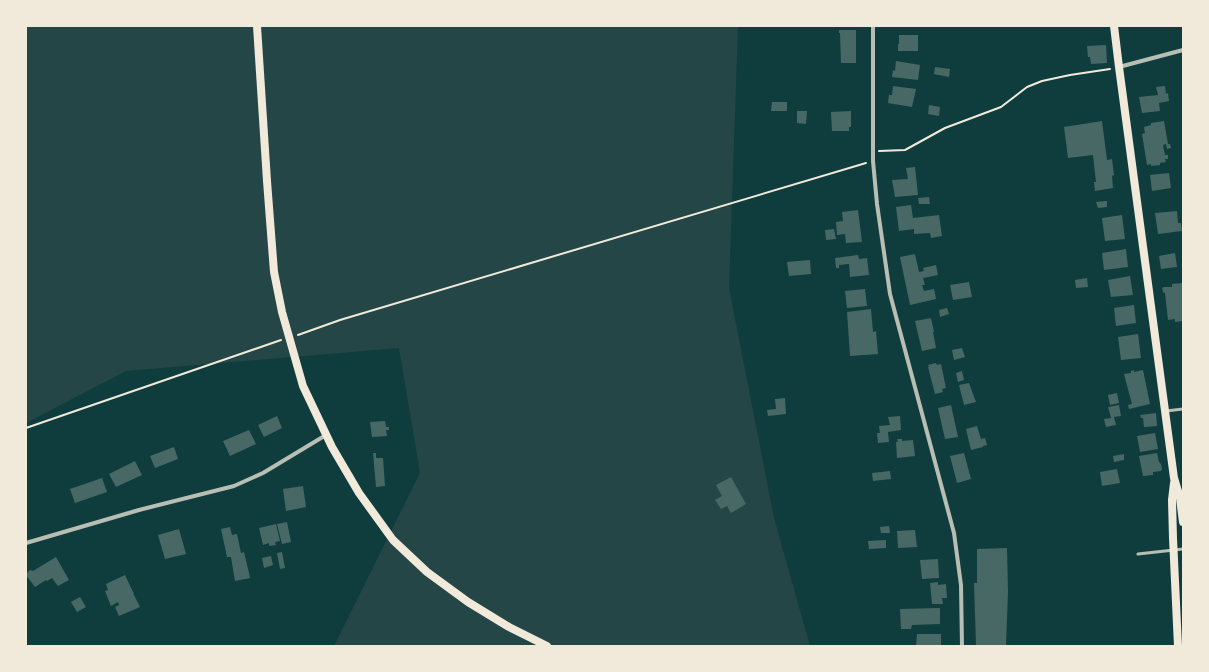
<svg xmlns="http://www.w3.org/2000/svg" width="1209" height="672" font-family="'Archivo Narrow',sans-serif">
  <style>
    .green { fill: #244646 }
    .building { fill: #486865 }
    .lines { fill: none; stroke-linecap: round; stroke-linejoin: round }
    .path { stroke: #f1e9da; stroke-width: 2 }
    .service { stroke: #b8beb3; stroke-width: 3 }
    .minor { stroke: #b8beb3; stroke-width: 4 }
    .secondary { stroke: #f1e9da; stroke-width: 8 }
  </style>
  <rect width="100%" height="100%" fill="#0f3d3e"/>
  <polygon class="green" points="26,26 738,26 729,288 774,518 810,646 334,646 420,473 399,348 126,371 26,423"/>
  <g class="building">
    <polygon points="839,30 856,30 856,63 841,63 840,33 839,33"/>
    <polygon points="899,35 918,35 918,51 898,51 898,44 899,44"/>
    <polygon points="1106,45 1107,63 1091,64 1090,57 1088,57 1087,46"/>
    <polygon points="896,61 920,65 918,80 892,77 893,70 895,71"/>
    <polygon points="935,67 950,69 949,77 934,74"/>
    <polygon points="893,86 916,89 912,107 888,103 889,95 892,95"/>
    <polygon points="1165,86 1166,94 1168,93 1169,101 1159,103 1160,111 1142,113 1139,97 1158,95 1156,87"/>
    <polygon points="772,102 787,102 787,111 771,111"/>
    <polygon points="929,105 940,107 939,116 928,114"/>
    <polygon points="797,111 807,111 806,124 797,123"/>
    <polygon points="851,111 851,127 849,127 849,131 832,131 831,112"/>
    <polygon points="1102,121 1107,160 1112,159 1114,175 1112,176 1113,188 1095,191 1094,182 1096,182 1093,155 1068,158 1064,127"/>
    <polygon points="1164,121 1168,144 1170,144 1171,148 1167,149 1166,144 1163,145 1165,155 1168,155 1168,159 1165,159 1166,162 1160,163 1160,165 1151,166 1151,164 1147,165 1142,134 1145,133 1144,127 1151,125 1151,123"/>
    <polygon points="915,167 918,195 895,197 892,180 908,179 906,168"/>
    <polygon points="1169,173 1171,188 1152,191 1150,175"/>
    <polygon points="929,197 930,204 919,204 918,198"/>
    <polygon points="1107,201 1107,207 1098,208 1096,202"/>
    <polygon points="911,205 913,218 939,215 942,236 931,238 930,233 914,234 914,229 899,231 896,207"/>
    <polygon points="858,210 862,242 846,243 845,234 837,235 836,222 843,221 842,212"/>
    <polygon points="1177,211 1178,223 1181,223 1182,231 1158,234 1155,213"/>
    <polygon points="1122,215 1125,239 1105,241 1102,218"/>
    <polygon points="834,229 836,239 826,240 825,230"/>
    <polygon points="1126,249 1128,267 1104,270 1102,253"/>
    <polygon points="1175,253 1177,267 1161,269 1159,256"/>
    <polygon points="915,254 919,272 924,271 923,268 936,265 938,275 923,278 925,285 922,285 924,291 934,289 936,299 910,305 900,257"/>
    <polygon points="858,255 859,259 867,258 869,275 850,277 849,264 839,265 839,268 836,268 835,258"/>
    <polygon points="810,260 811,274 789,276 787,262"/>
    <polygon points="1130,276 1133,295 1111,297 1108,280"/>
    <polygon points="1087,278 1088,287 1076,288 1075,280"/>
    <polygon points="969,282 972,297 953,300 950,285"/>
    <polygon points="1182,283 1183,321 1175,322 1175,319 1168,320 1165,293 1163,292 1162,288 1164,287 1172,287 1172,284"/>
    <polygon points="865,289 867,306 847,308 845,291"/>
    <polygon points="1134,305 1136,323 1116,326 1114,308"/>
    <polygon points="947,308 949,314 940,317 939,310"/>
    <polygon points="871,309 873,332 876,331 878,354 850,356 847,312"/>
    <polygon points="931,318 934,332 933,332 936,348 922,351 915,321"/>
    <polygon points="1138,334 1141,358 1121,360 1118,337"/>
    <polygon points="962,348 965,357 954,360 952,350"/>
    <polygon points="936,363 937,365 941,364 946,388 942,389 943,392 935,394 928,367 929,367 928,365"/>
    <polygon points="1134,370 1134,372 1143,370 1150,404 1129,409 1128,405 1132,404 1124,374 1131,373 1131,371"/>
    <polygon points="962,371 964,380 958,382 956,373"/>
    <polygon points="969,383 976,402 964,405 959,385"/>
    <polygon points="1117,393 1119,403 1110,405 1108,395"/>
    <polygon points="785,398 786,414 768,416 767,410 776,409 775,399"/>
    <polygon points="951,405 958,437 945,439 938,408"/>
    <polygon points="1119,405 1121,416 1114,417 1116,425 1106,427 1104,419 1111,418 1108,407"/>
    <polygon points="1156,413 1157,426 1144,427 1143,418 1141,418 1140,415"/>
    <polygon points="277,416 282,428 264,437 258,425"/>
    <polygon points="900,416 901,430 888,432 889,442 878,443 877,433 880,433 879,426 890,425 888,417"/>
    <polygon points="385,421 386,427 389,427 389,430 386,430 387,436 372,437 370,422"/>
    <polygon points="977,426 981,439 985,438 987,445 983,446 983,447 971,450 966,429"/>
    <polygon points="249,430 256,444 230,456 223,441"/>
    <polygon points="1155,433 1158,449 1140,452 1137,436"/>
    <polygon points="897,439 902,439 902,441 913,440 915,456 897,458 896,442 898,442"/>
    <polygon points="174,447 178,459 155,468 150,456"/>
    <polygon points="373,453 376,453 376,458 383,458 385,486 376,487"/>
    <polygon points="964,453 971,479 957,483 950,456"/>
    <polygon points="1157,453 1159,462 1161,464 1162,469 1161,471 1153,472 1153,475 1143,476 1139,456"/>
    <polygon points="1124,454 1124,460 1114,462 1113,456"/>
    <polygon points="135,461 142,475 116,487 109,474"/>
    <polygon points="1117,469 1120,483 1102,486 1100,472"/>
    <polygon points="890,471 891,479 873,481 872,473"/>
    <polygon points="731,477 746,504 731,513 727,506 721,509 715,500 722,496 716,485"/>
    <polygon points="102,478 107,492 75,503 70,489"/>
    <polygon points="303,486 306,507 286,511 283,489"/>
    <polygon points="287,522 291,542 282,544 277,524"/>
    <polygon points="276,524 280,541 275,542 276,545 269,546 269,543 263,545 259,528"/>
    <polygon points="889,526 890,533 881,533 880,527"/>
    <polygon points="230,527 232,535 237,534 241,553 244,552 249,573 250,578 235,581 231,557 227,557 221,529"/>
    <polygon points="179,529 186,554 165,559 158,535"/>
    <polygon points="915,530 917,547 898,548 897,531"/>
    <polygon points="886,540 886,548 869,549 868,541"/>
    <polygon points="1007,548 1008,592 1006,646 976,646 974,583 977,583 977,549"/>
    <polygon points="282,552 285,568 280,569 277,553"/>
    <polygon points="271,556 273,565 264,568 262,558"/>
    <polygon points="56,557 69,580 58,586 52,578 47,581 46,580 35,587 26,575 27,573 30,570 33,571"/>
    <polygon points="938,559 939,578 922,579 920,560"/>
    <polygon points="125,575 134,594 133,595 134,595 140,607 119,616 115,607 119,605 118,602 111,606 105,591 108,590 106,584"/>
    <polygon points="938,582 938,585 946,584 947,598 942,598 943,604 932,604 930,583"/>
    <polygon points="80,597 86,607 77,612 71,602"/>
    <polygon points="940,608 940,624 912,625 911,629 901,629 900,609"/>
    <polygon points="917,634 941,634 941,646 916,646"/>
  </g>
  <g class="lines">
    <g class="path">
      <polyline points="879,151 905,150 945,128 1001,107 1027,87 1042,81 1070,75 1110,69"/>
      <polyline points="298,335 340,320 866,163"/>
      <polyline points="26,428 281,340"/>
    </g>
    <g class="service">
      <polyline points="1166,411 1183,409"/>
      <polyline points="1138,554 1183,549"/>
    </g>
    <g class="minor">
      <polyline points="873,26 873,161 877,204 890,294 954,533 961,585 962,646"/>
      <polyline points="1119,67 1183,50"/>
      <polyline points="26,543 139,510 234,486 263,473 326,435"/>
    </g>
    <g class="secondary">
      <polyline points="257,26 267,181 274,272 282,312 303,386 332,447 359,493 393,540 427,572 468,602 509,627 547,646"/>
      <polyline points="1114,26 1119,67 1174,478 1180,498 1183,522"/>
      <polyline points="1174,483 1172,500 1173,538 1178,646"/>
    </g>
  </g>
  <rect width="1209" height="672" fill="none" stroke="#f1e9da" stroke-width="54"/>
</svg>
